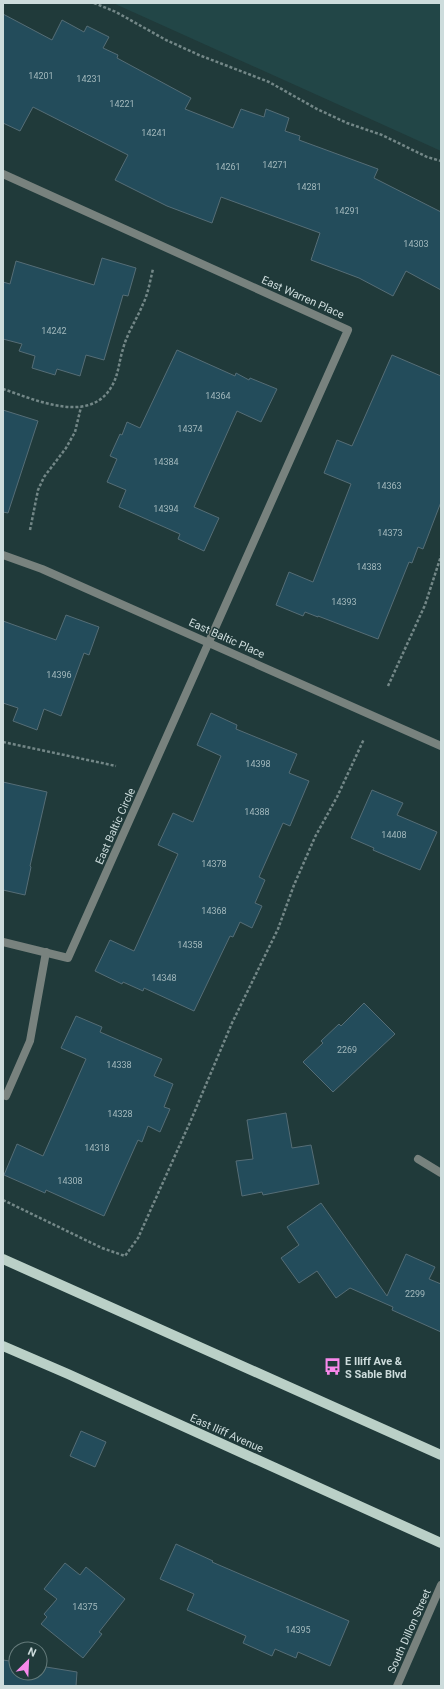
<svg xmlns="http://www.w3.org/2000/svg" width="444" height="1689" font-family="Roboto,sans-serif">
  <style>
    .built { fill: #224647 }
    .building { fill: #234c5b; stroke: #556d76 }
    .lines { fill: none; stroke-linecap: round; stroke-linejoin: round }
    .path { stroke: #738787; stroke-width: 2.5; stroke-dasharray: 3 2; stroke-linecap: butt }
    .lane { stroke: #78827e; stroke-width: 8 }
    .street { stroke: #78827e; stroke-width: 8 }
    .primary { stroke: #bad0c7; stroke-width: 10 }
    .labels { text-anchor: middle; stroke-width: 3; stroke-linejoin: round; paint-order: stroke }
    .number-label { font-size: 9px; fill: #a2b8bc }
    .street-label { font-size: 11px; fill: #cddcdc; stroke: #203a3a }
    .poi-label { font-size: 11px; font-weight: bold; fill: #cddcdc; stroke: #203a3a; text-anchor: start }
  </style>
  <rect width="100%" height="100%" fill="#203a3a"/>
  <polygon class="built" points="113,3 441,3 441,151 397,131"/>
  <g class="building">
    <polygon points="3,14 52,40 62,20 84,32 87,26 109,37 103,48 118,55 117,58 191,98 185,109 233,128 241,109 264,117 266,109 289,118 285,131 300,136 299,140 378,169 374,178 441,212 441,290 406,271 393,296 359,278 311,260 320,233 221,197 212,223 167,206 115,180 128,155 33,107 20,131 3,123"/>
    <polygon points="102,258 136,268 128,296 123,295 104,360 86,355 80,376 57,369 55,375 32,368 35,356 19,351 22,344 3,339 3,282 10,284 16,261 94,285"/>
    <polygon points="177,350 235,376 236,373 249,380 250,378 277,389 261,422 237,411 194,507 219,518 204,551 178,539 180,534 119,507 126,490 107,482 117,459 110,456 120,434 122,435 127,422 140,428"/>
    <polygon points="392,355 441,376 441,502 423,549 418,547 412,563 409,562 378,639 318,616 318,617 305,612 303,616 276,605 289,572 313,582 351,484 324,473 337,440 352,446"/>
    <polygon points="3,410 38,421 8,513 3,512"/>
    <polygon points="66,615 99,627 89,655 84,653 61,716 44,709 37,730 13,721 18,708 3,703 3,621 56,640"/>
    <polygon points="211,713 237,725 236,729 297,754 289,773 309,781 290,826 283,823 259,877 265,880 255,903 262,906 252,928 240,922 233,937 230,936 194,1011 144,988 143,991 123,982 122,984 95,971 110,940 134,951 178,854 158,845 173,813 193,822 221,756 197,745"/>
    <polygon points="3,782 47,792 30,866 31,867 25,895 3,890"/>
    <polygon points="372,790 403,803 397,815 437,832 420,870 373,850 374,848 351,838"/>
    <polygon points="364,1003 395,1034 333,1092 303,1062 323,1043 321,1041 339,1024 341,1026"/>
    <polygon points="76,1016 102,1027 100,1032 162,1059 154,1076 173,1084 164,1107 170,1109 160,1132 148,1126 142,1142 138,1140 104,1216 46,1190 45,1193 4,1175 17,1144 43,1156 86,1059 61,1048"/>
    <polygon points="286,1113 292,1148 311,1145 319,1184 263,1195 262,1192 242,1196 236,1161 253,1159 247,1120"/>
    <polygon points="321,1203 387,1296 406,1254 435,1267 429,1279 441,1284 441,1332 392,1310 393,1307 350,1288 336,1298 317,1271 299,1283 281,1258 299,1245 287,1227"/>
    <polygon points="81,1431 106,1442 95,1467 70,1456"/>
    <polygon points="176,1544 213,1561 212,1562 349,1621 330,1666 298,1652 296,1658 275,1649 272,1656 243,1643 246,1636 187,1610 194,1594 160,1579"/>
    <polygon points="65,1563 80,1575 86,1567 125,1599 99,1632 102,1634 83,1658 41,1624 47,1617 44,1614 57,1599 44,1589"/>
    <polygon points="3,1660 16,1662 16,1673 40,1673 40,1666 77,1672 76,1686 3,1686"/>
  </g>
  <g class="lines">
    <g class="path">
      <polyline points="94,3 116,12 166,40 199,55 269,82 317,109 347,123 382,135 427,157 441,161"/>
      <path d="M3 389C36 400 92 426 113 384 119 372 119 361 123 349 127 333 137 319 143 304 148 294 150 281 153 269"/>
      <polyline points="30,530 38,490 44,477 66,448 75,432 81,407"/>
      <polyline points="388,686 425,605 441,556"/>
      <polyline points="3,742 116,766"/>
      <polyline points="3,1200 102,1248 125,1256 138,1238 191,1120 232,1023 278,929 294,885 315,837 337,797 364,739"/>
    </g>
    <polyline class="lane" points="6,1096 30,1041 46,952"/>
    <g class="street">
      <polyline points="3,174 348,330 68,958 3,942"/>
      <polyline points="3,555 42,569 441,746"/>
      <polyline points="418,1159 441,1173"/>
      <polyline points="397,1686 441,1585"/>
    </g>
    <g class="primary">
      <polyline points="3,1259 441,1455"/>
      <polyline points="3,1346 68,1374 441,1543"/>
    </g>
  </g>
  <defs>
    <symbol id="bus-bare" viewBox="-9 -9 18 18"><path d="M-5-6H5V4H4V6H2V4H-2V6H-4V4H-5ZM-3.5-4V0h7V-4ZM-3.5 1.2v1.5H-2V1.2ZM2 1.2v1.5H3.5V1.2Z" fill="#f888eb" stroke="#203a3a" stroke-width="2.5" paint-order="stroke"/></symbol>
  </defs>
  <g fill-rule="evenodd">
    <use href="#bus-bare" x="320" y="1354" width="25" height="25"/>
  </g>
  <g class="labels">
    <g class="number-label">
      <text x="41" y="79">14201</text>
      <text x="89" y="82">14231</text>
      <text x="122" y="107">14221</text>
      <text x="154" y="136">14241</text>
      <text x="275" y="168">14271</text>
      <text x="228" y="170">14261</text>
      <text x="309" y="190">14281</text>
      <text x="347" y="214">14291</text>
      <text x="416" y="247">14303</text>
      <text x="54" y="334">14242</text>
      <text x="218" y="399">14364</text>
      <text x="190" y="432">14374</text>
      <text x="166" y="465">14384</text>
      <text x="389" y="489">14363</text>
      <text x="166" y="512">14394</text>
      <text x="390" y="536">14373</text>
      <text x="369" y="570">14383</text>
      <text x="344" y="605">14393</text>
      <text x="59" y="678">14396</text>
      <text x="258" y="767">14398</text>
      <text x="257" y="815">14388</text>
      <text x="394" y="838">14408</text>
      <text x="214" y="867">14378</text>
      <text x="214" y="914">14368</text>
      <text x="190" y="948">14358</text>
      <text x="164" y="981">14348</text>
      <text x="347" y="1053">2269</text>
      <text x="119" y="1068">14338</text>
      <text x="120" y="1117">14328</text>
      <text x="97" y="1151">14318</text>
      <text x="70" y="1184">14308</text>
      <text x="415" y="1297">2299</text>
      <text x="85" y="1610">14375</text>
      <text x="298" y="1633">14395</text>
    </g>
    <g class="street-label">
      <text transform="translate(303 297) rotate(24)" y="4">East Warren Place</text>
      <text transform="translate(227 638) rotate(24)" y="4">East Baltic Place</text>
      <text transform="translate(115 826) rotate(-66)" y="4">East Baltic Circle</text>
      <text transform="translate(227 1433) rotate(24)" y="4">East Iliff Avenue</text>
      <text transform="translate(409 1631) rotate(-66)" y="4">South Dillon Street</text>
    </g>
    <g class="poi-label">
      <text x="345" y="1365">E Iliff Ave &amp;<tspan x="345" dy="13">S Sable Blvd</tspan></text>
    </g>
  </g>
  <rect width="444" height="1689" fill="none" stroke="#cddcdc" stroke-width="8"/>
  <g transform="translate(28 1661) rotate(24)"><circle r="19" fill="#203a3a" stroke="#657b7b"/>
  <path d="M0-3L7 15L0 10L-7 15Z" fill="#f888eb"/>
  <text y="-6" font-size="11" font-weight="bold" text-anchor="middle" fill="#cddcdc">N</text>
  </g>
</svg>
